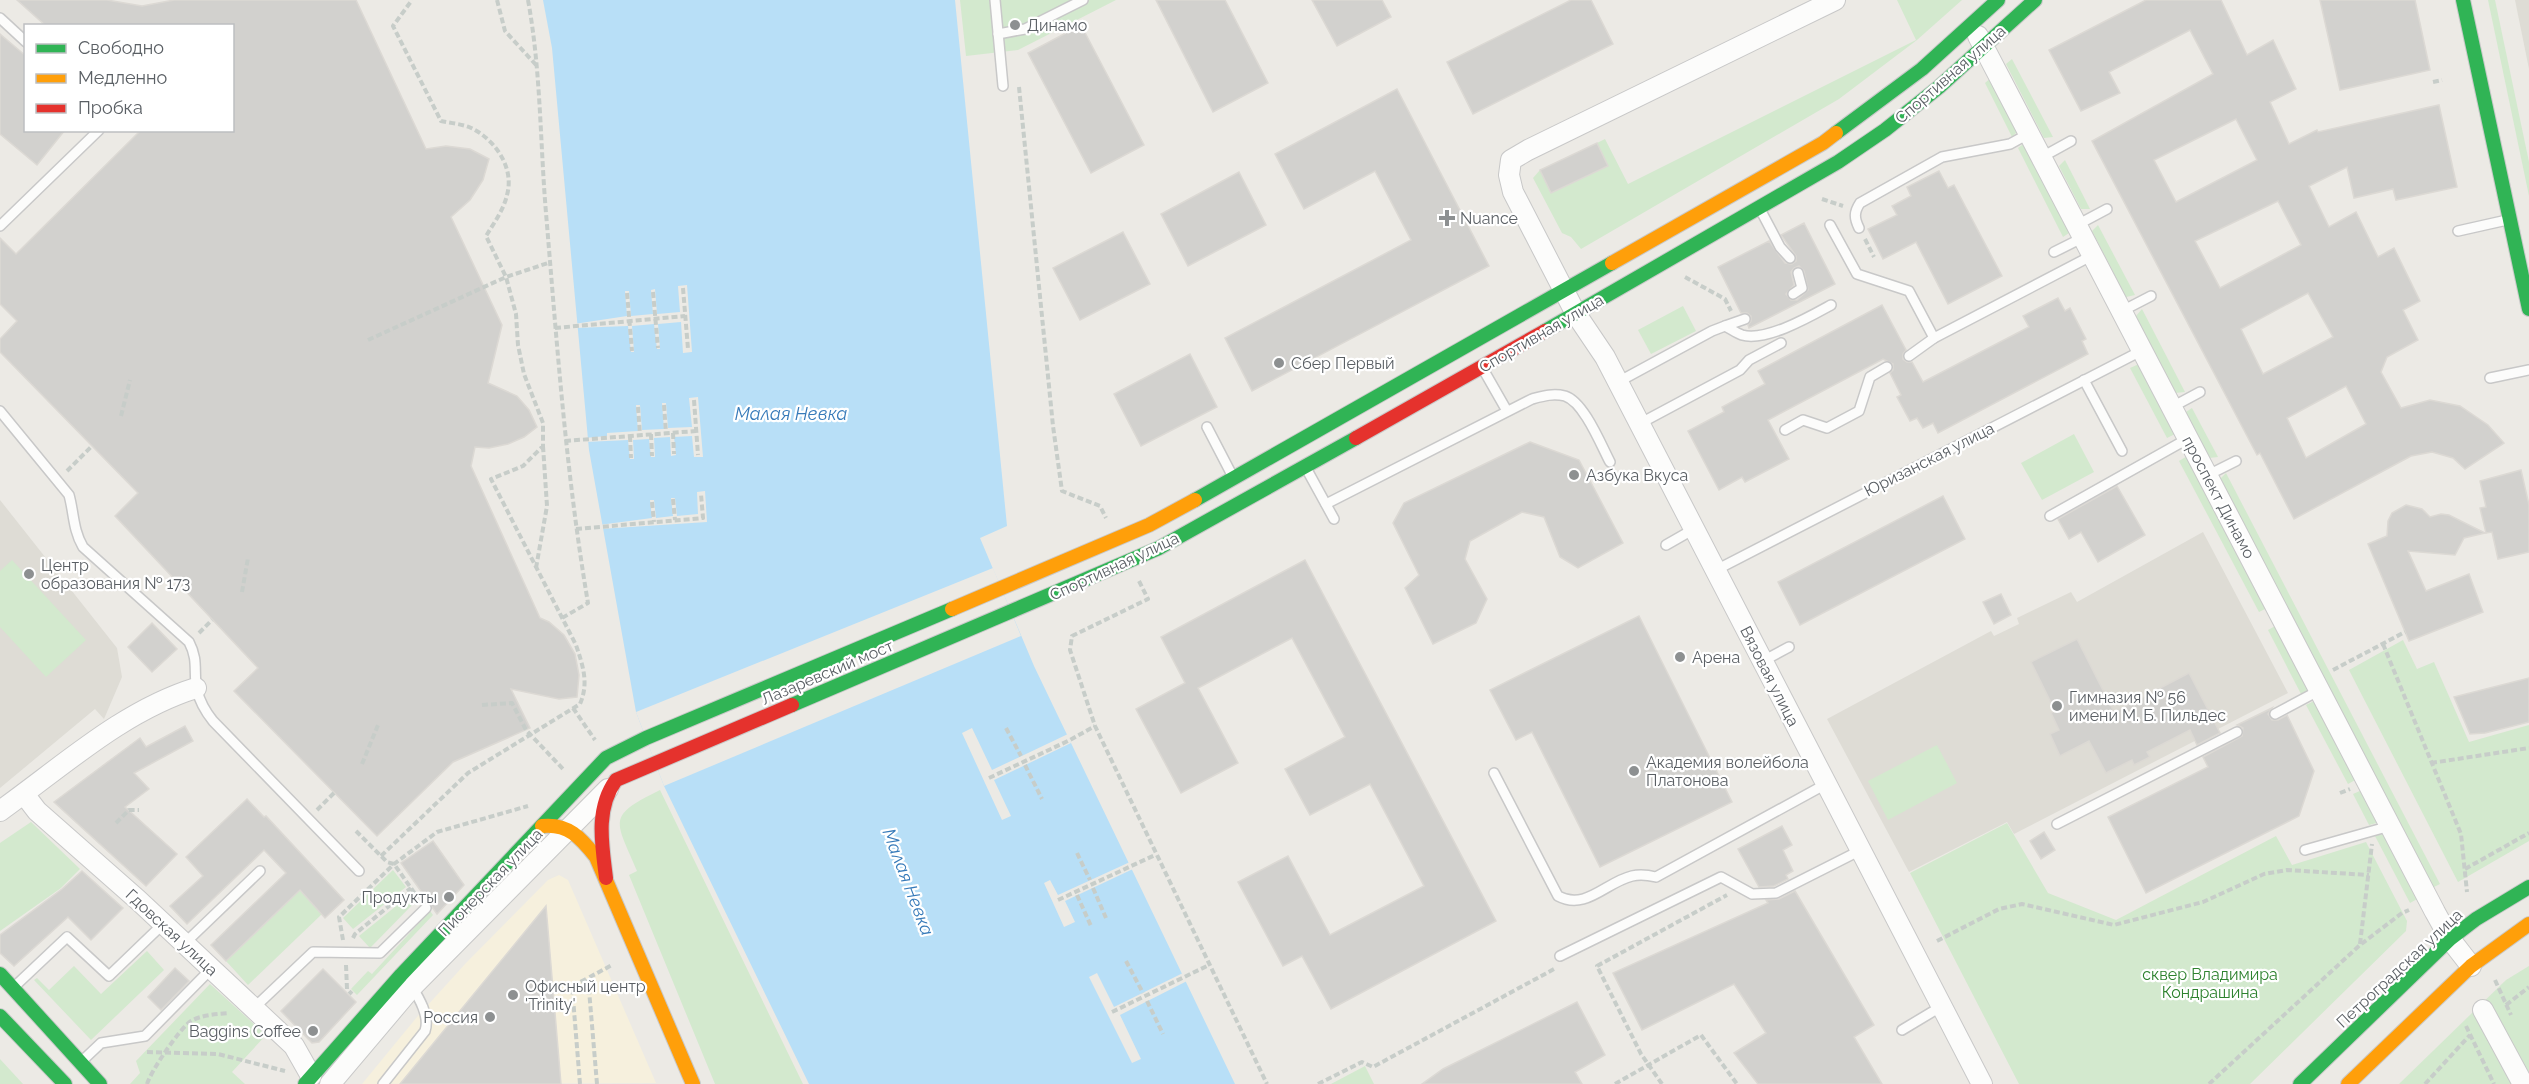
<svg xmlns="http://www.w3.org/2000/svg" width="2529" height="1084" font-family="Raleway,sans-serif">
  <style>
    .commercial { fill: #f6f0dd }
    .education { fill: #dedcd5 }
    .green { fill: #d3e9ce }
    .water { fill: #b8dff7 }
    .pier { fill: #eceae5 }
    .building { fill: #d2d1ce; stroke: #dcd9d4; stroke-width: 1.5; fill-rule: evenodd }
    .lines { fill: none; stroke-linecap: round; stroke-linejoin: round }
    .lane-casing { stroke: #c8c8c8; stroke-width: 12 }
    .street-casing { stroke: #c8c8c8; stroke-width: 22 }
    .fast-casing { stroke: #c9c9c9; stroke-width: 16 }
    .slow-casing { stroke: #c9c9c9; stroke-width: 16 }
    .jam-casing { stroke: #c9c9c9; stroke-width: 16 }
    .path { stroke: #c7cdc9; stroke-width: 4; stroke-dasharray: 6 3; stroke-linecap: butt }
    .lane { stroke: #fcfcfb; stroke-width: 9 }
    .street { stroke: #fcfcfb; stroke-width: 20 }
    .fast { stroke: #30b455; stroke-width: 14 }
    .slow { stroke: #ff9f0a; stroke-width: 14 }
    .jam { stroke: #e5322d; stroke-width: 14 }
    .poi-dot { fill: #8d9091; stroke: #fff; stroke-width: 2 }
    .labels { text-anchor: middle; stroke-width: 4.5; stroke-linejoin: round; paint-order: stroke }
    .poi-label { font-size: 16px; fill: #5a5f64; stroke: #fff; text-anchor: start }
    .street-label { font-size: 16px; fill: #5a5f64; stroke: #fff }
    .park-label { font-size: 16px; fill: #2d822e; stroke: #fff }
    .water-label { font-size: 18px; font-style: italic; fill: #367ab9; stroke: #fff }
  </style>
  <rect width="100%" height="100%" fill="#eceae5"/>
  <polygon class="commercial" points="559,875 568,880 656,1083 362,1084 417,1017 466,963 548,880"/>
  <g class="education">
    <polygon points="2515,0 2529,0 2529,69"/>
    <polygon points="0,500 117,648 122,677 104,719 95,709 0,788"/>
    <polygon points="2203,532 2288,693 2014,834 2007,822 1909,872 1827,719 1991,631 1994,636 2019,624 2017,618 2071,592 2077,602"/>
  </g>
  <g class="green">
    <polygon points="960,0 1116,0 1018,50 966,56"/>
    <polygon points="1897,0 1962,0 1917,40 1839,99 1581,249 1571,237 1562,233 1533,178 1540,170 1551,193 1608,166 1597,143 1605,139 1628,184 1916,40"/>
    <polygon points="2488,0 2495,0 2529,162 2529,196"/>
    <polygon points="2012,59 2053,137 2044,138 2006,64"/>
    <polygon points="1992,77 2019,130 2012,137 1985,83"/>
    <polygon points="2022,145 2026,145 2072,231 2063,237 2018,148"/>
    <polygon points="2065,160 2090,209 2081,209 2059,166"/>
    <polygon points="2098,225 2135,295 2126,297 2092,231"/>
    <polygon points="1683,306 1696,331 1651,354 1638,330"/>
    <polygon points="2142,309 2185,392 2175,393 2136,316"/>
    <polygon points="2139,364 2177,433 2167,438 2130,368"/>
    <polygon points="2192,408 2218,457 2209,458 2186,412"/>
    <polygon points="2074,434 2094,472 2042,500 2021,463"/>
    <polygon points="2189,455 2269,607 2259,612 2179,461"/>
    <polygon points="2226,473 2440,884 2432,888 2220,479"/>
    <polygon points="12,560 86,640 46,677 0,627 0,571"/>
    <polygon points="2277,625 2311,689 2301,694 2268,630"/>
    <polygon points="2403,640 2417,669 2434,662 2469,742 2529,725 2529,841 2458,882 2349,670"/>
    <polygon points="2316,700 2357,779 2348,784 2306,705"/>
    <polygon points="1937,745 1957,783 1888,820 1868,781"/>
    <path d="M660 790 803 1084H715L629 875 637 871C616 820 605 817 660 790Z"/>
    <polygon points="2362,790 2380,822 2369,825 2353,794"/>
    <polygon points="31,822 80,869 61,888 0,931 0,843"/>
    <polygon points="2007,823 2048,893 2116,920 2276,836 2292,865 2366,842 2407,921 2406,931 2250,1084 2019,1084 1910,873"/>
    <polygon points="2386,833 2419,898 2410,903 2375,836"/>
    <polygon points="393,870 406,887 353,929 343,918"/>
    <polygon points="300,890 322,914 248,985 226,961"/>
    <polygon points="411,894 416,901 370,948 359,936"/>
    <polygon points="430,911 433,915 357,995 351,989 368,971 372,974"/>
    <polygon points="147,951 164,970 91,1040 34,980 37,978 49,990 74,966 101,994"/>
    <polygon points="2529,966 2529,1084 2399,1084 2506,980"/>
    <polygon points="210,984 266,1035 232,1072 245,1084 130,1084 140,1073 136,1061"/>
    <polygon points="0,1059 23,1084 0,1084"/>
    <polygon points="1365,1066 1374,1084 1331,1084"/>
  </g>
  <polygon class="water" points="543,0 955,0 1007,526 980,538 1034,666 1235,1084 809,1084 664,786 636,712 589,450 552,48"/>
  <g class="pier">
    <polygon points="687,285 692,352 683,353 681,322 658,324 660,349 657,349 654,324 632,326 634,352 631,352 628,326 575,328 574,324 627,316 625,291 629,291 631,316 653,314 651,290 655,289 657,314 680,312 678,286"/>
    <polygon points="698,397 703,457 694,457 692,436 674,437 676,455 671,456 670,437 654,438 655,457 651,457 649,439 633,440 634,459 630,459 628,440 585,442 585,438 607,436 607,433 638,431 636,405 640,405 642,430 664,429 662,403 666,403 668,428 692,427 689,398"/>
    <polygon points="705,491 707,522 600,529 599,525 652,518 650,500 654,500 656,518 673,516 671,498 675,498 677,516 698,514 697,492"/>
    <polygon points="993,568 1021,636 664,786 636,712"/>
    <polygon points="972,728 992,770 1068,734 1071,743 994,780 1011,816 1002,820 962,733"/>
    <polygon points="1130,862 1133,869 1065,901 1075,922 1064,927 1044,883 1050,880 1058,895"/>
    <polygon points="1097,973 1114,1007 1183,973 1187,981 1120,1015 1141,1059 1132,1063 1089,977"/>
  </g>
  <g class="building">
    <polygon points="17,0 107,0 142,6 174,0 356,0 426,149 446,146 470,149 489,159 483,180 470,200 451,217 502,325 488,383 517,396 529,410 537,427 524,437 508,444 489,448 475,447 471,466 540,618 549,622 564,635 575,654 579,675 577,697 559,699 511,689 530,728 453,762 377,836 234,691 258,668 115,516 138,493 0,352 0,339 17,321 0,304 0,238 16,254 141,130 232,130 232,26 46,26"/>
    <polygon points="1156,0 1225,0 1268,83 1213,112"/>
    <polygon points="1312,0 1382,0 1391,17 1337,46"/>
    <polygon points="1571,0 1591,0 1613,44 1473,114 1447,62"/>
    <path d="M2146 0H2221L2247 55 2273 40 2296 89 2270 102 2289 144 2317 130 2318 132 2439 105 2457 187 2396 200 2393 189 2354 198 2347 167 2309 186 2329 227 2356 212 2378 257 2394 248 2420 301 2403 310 2418 340 2387 357 2381 372 2401 408 2430 400 2460 406 2488 425 2504 443 2465 469 2453 458 2432 452 2411 456 2294 519 2260 453 2257 455 2092 141 2213 74 2190 30 2109 72 2120 93 2081 111 2049 50ZM2236 119 2257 160 2176 202 2154 160ZM2278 201 2301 245 2220 288 2195 241ZM2308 293 2333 337 2263 374 2241 329ZM2346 386 2366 424 2306 458 2287 418Z"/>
    <polygon points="2320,0 2415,0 2430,70 2340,90"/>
    <polygon points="1081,25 1144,145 1091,173 1028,53"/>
    <polygon points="0,34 26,56 26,130 65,130 37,165 0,134"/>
    <polygon points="1397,89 1489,266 1252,391 1225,338 1411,240 1375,171 1304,209 1275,154"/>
    <polygon points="1597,143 1608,166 1551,193 1540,170"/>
    <polygon points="1939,171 1948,188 1954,185 2002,276 1948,304 1916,242 1883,259 1868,229 1897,215 1892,206 1911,196 1907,187"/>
    <polygon points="1239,172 1266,225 1188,266 1161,214"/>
    <path d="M1804 223 1835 284 1749 328 1748 325 1751 321V316L1747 313H1741L1718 267 1769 241 1785 263 1792 264 1796 261V256L1781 235ZM1799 266 1804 271 1808 290 1797 300H1791L1786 294 1794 285 1791 272 1794 268Z"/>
    <polygon points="1123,232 1150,284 1080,320 1053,268"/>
    <polygon points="2058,298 2065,311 2070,308 2086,339 2082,341 2088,354 1938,433 1933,423 1923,428 1917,418 1910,421 1897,397 1901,395 1890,373 1893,370 1893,364 1883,359 1768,420 1789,459 1745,482 1742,477 1719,490 1688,431 1724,412 1722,407 1765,384 1758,371 1882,305 1906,350 1903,354 1903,359 1907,362 1912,362 1923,382 2029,327 2023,316"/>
    <polygon points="1190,354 1217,407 1141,446 1114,394"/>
    <polygon points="1530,442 1579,460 1623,543 1578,568 1560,557 1544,517 1522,512 1470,541 1465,559 1487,599 1476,623 1433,644 1405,588 1419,575 1393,523 1404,503"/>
    <polygon points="2521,470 2529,505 2529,552 2498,559 2492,532 2486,533 2480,508 2486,507 2480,481"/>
    <polygon points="2117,486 2145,535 2098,562 2081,532 2069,539 2058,519"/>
    <polygon points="1943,496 1965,539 1800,625 1778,582"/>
    <polygon points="2406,505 2422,509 2430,517 2441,514 2449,515 2485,533 2464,538 2455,555 2408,551 2426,591 2469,574 2483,612 2409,641 2368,544 2387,536 2388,521 2392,513"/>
    <polygon points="1305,560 1496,921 1331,1009 1302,956 1283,966 1238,882 1288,856 1330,935 1424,886 1370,784 1310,815 1285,769 1345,737 1292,638 1198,688 1238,763 1181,793 1136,709 1185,683 1161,637"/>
    <polygon points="2001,594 2011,615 1994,624 1983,602"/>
    <polygon points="1639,616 1732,802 1600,867 1532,732 1516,740 1490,690"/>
    <polygon points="152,623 177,649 152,672 128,647"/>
    <polygon points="2077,639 2114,712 2189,673 2220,733 2197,745 2190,730 2147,752 2150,757 2134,765 2132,760 2106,773 2089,741 2060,756 2050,734 2059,730 2051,713 2055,711 2031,662"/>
    <polygon points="2529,678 2529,722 2485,733 2470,734 2454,697"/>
    <polygon points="2272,708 2268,714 2272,720 2278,720 2287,715 2314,771 2299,816 2146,893 2108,817 2208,767 2203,757 2242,736 2243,728 2237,725"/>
    <polygon points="185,726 193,741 134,773 149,789 125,807 177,854 146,886 54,802 140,738 146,747"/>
    <polygon points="247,799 264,817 266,816 344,900 325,918 300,890 226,961 211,945 286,873 264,850 187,924 170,906 203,876 186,857"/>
    <polygon points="1782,826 1792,845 1783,850 1793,871 1786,875 1788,879 1774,886 1759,887 1738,849"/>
    <polygon points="2044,832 2055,850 2041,859 2030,841"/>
    <polygon points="433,841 464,885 437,914 401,863"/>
    <polygon points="82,871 123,908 91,940 68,917 14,966 0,953 0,935 62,889"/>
    <polygon points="1795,891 1874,1025 1854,1037 1882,1084 1758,1084 1734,1053 1766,1033 1734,984 1642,1030 1613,973 1768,903 1766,900 1779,899"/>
    <polygon points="546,906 561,1084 400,1084"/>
    <polygon points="175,968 189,981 161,1010 148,997"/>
    <polygon points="323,969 356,1002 319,1042 312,1043 281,1011"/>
    <polygon points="1577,1002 1605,1055 1575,1072 1582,1084 1422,1084 1443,1069"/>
  </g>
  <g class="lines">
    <defs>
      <g id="lane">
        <polyline points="995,0 1003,86"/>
        <polyline points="0,18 26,42"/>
        <polyline points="998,34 1025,29 1083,0"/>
        <polyline points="2042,157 2071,141"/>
        <polyline points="1760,209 1780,247 1790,258"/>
        <polyline points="1830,225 1857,274 1909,291 1934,338"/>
        <polyline points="2077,225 2107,209"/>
        <polyline points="0,226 99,130"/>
        <path d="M1859 228C1854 218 1854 212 1860 203L1942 157 2010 144 2030 133"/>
        <polyline points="2458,231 2507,220"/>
        <polyline points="2054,252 2084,237"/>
        <polyline points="1793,294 1802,288 1798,273"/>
        <polyline points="2122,311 2151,296"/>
        <polyline points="1725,326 1745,319"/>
        <polyline points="1909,356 1934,338 2093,255"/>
        <polyline points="1483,369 1507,411"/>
        <polyline points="2490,378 2529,370"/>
        <polyline points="2084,380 2122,451"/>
        <path d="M1618 382 1712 331 1725 326C1731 329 1736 333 1742 335 1766 342 1811 316 1831 305"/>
        <polyline points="2172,407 2200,392"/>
        <path d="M0 411 69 495C74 513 73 530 83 547L189 642C199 661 193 672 197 690 200 703 205 711 213 721L359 871"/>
        <polyline points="1639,424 1740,370 1749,360 1781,343"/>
        <polyline points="1207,427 1233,477"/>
        <polyline points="1785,430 1803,420 1827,428 1859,411 1870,377 1887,367"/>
        <polyline points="1306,468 1334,519"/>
        <polyline points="2208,475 2236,461"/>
        <path d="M1326 504 1532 399C1543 396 1553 393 1565 396 1584 402 1601 445 1610 462"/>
        <polyline points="2050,516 2189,438"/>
        <polyline points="1666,545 1694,529"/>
        <polyline points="1716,570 2143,350"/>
        <polyline points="1763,661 1789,647"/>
        <polyline points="2275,714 2320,690"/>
        <path d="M1494 773 1558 896C1586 911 1606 882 1632 876 1640 874 1648 875 1656 877L1826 784"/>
        <polyline points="2057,824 2237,732"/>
        <polyline points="2305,850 2390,826"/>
        <polyline points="184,944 260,871"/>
        <polyline points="1560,956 1721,877 1752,894 1776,893 1861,850"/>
        <polyline points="14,987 67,937 109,976 163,924"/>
        <polyline points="254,1008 313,952 380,953 426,908"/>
        <polyline points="1902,1030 1942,1006"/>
        <polyline points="82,1061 101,1043 145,1036 211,969"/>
        <path d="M383 1084 425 1031C430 1016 419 998 411 985"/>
      </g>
      <g id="street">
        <polyline points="1835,0 1528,150 1511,160 1509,175 1513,192 1576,314 1605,357 1982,1084"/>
        <polyline points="1978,36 2435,912 2450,939 2471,966"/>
        <polyline points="24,794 37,811 138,900 294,1046 311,1076"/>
        <path d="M0 811C62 767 122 711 196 688"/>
        <polyline points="2483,1010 2523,1084"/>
        <polyline points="330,1084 412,987 608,789"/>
      </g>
      <g id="fast">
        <polyline points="2463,0 2529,309"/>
        <polyline points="1836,133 1922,69 1998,0"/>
        <polyline points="1545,331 1838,162 1885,130 1939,87 2035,0"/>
        <polyline points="1195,500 1612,263"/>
        <polyline points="792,705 1159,548 1356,438"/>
        <polyline points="0,974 100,1084"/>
        <polyline points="0,1016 65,1084"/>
        <polyline points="305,1084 401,975 606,758 646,738 952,609"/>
        <polyline points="2300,1084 2450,939 2476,919 2529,887"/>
      </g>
      <g id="slow">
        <polyline points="1612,263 1823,143 1836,133"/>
        <polyline points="952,609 1149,525 1195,500"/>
        <path d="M542 826C568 823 581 838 596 857L693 1084"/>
        <polyline points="2348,1084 2471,966 2529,924"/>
      </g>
      <g id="jam">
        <polyline points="1356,438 1545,331"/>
        <path d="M606 878C602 845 595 809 616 780L792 705"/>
      </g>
    </defs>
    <use href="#lane" class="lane-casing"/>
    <use href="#street" class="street-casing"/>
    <use href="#fast" class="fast-casing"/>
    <use href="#slow" class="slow-casing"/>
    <use href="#jam" class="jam-casing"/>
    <g class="path">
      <polyline points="497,0 505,31 537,66"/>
      <path d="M528 0C541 71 540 142 546 213 557 344 566 474 588 603L562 618"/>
      <polyline points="2433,82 2442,80"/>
      <polyline points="1019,87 1053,426 1062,491 1100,506 1106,518"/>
      <polyline points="1822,199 1843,206"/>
      <polyline points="1865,239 1874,257"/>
      <polyline points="1685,277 1725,299 1731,311"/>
      <polyline points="683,288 688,349"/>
      <polyline points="653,292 658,348"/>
      <polyline points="627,293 632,351"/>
      <polyline points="555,328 685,316"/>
      <polyline points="368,340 506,277 551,262"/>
      <polyline points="694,400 698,455"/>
      <polyline points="664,405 666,433"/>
      <polyline points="638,407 640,435"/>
      <polyline points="121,416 130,380"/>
      <polyline points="673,433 674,454"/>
      <polyline points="651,434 652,456"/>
      <polyline points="630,436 631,458"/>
      <polyline points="565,441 696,431"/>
      <polyline points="67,471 92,446"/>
      <polyline points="673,499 675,520"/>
      <polyline points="652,502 654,522"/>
      <polyline points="576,529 703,518 701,494"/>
      <polyline points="536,568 547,506 543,446"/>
      <polyline points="1139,581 1148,599 1072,636 1070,650 1095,726 1267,1084"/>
      <polyline points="242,592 248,558"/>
      <polyline points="199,633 212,620"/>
      <polyline points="2383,644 2461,834 2467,892"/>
      <polyline points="2333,670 2405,632"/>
      <polyline points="482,705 512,703 526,730 563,769"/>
      <polyline points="573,708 595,740"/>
      <polyline points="1006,728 1021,756"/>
      <polyline points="2431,763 2529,748"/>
      <polyline points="362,764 378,725"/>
      <polyline points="1025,765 1042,799"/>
      <polyline points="989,778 1070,740 1095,726"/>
      <polyline points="2340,793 2350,789"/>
      <polyline points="317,810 334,793"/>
      <polyline points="116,823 129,810 139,810"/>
      <polyline points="356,831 387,862 394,864 418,898"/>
      <polyline points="1077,853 1090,880"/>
      <path d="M381 856 468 773 580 704C589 683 583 666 576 645L491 479 523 466 543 446V423L524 374 518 345 516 314 506 277 486 236C494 223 504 209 507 195 515 167 494 138 469 127 461 124 450 123 441 121L393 26 412 0"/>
      <polyline points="2465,869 2529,833"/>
      <polyline points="1093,888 1106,918"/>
      <polyline points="1077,895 1091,926"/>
      <polyline points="1058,900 1155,855"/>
      <polyline points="353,938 355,934 411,888"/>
      <polyline points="343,940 339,917 394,864 437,832 528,806"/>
      <polyline points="1937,941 1999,909 2022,904 2114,925 2203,902 2264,874 2287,870 2369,875"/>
      <polyline points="2360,944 2372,844"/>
      <polyline points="1126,961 1143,993"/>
      <polyline points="346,965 347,989 352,994"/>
      <polyline points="2495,980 2511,1015"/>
      <polyline points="1147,1001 1163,1034"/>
      <polyline points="2506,1005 2529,987"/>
      <polyline points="1112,1012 1209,965"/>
      <polyline points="2466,1026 2494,1084"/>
      <polyline points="147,1052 218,1054 285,1071"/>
      <path d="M147 1084C151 1071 180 1028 191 1021 201 1015 217 1014 229 1013"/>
      <polyline points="580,1084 572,986 588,978"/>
      <polyline points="597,1084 588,978 612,965"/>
      <polyline points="1318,1084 1362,1062 1373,1067 1556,968"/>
      <polyline points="1615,1084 1701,1035 1737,1084"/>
      <polyline points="1662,1084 1641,1054 1597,966 1727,895"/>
      <polyline points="2209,1084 2360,945 2402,913 2409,910"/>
      <polyline points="2425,1084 2470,1035"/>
    </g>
    <use href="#lane" class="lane"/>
    <use href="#street" class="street"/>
    <use href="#fast" class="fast"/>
    <use href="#slow" class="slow"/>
    <use href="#jam" class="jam"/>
  </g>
  <g class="poi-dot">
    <circle cx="1015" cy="25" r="6"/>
    <path d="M1444 209h6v6h6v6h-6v6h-6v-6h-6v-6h6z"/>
    <circle cx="1279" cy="363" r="6"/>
    <circle cx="1574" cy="475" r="6"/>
    <circle cx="29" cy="574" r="6"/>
    <circle cx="1680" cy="657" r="6"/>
    <circle cx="2057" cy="706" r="6"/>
    <circle cx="1634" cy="771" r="6"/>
    <circle cx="449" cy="897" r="6"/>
    <circle cx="513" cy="995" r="6"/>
    <circle cx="490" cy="1017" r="6"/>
    <circle cx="313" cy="1031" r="6"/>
  </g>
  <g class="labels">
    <g class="poi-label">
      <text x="1027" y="31">Динамо</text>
      <text x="1460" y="224">Nuance</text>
      <text x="1291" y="369">Сбер Первый</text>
      <text x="1586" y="481">Азбука Вкуса</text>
      <text x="41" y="571">Центр<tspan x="41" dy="18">образования № 173</tspan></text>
      <text x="1692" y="663">Арена</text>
      <text x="2069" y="703">Гимназия № 56<tspan x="2069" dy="18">имени М. Б. Пильдес</tspan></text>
      <text x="1646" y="768">Академия волейбола<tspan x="1646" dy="18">Платонова</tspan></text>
      <text x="437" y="903" text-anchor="end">Продукты</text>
      <text x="525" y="992">Офисный центр<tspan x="525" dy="18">'Trinity'</tspan></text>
      <text x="478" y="1023" text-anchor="end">Россия</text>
      <text x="301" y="1037" text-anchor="end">Baggins Coffee</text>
    </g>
    <g class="street-label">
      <text transform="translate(1950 74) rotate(-41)" y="6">Спортивная улица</text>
      <text transform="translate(1541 333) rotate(-30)" y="6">Спортивная улица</text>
      <text transform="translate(1929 459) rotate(-27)" y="6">Юризанская улица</text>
      <text transform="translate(2219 497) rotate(62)" y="6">проспект Динамо</text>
      <text transform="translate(1114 566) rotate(-25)" y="6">Спортивная улица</text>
      <text transform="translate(827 672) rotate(-23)" y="6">Лазаревский мост</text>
      <text transform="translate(1770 676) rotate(63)" y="6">Вязовая улица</text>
      <text transform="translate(490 882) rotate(-46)" y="6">Пионерская улица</text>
      <text transform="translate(172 932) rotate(43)" y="6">Гдовская улица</text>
      <text transform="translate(2399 968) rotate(-43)" y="6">Петроградская улица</text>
    </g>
    <g class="park-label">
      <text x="2210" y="980">сквер Владимира<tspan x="2210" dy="18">Кондрашина</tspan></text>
    </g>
    <g class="water-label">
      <text x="791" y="420">Малая Невка</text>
      <text transform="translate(908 882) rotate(69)" y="6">Малая Невка</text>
    </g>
  </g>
  <rect x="24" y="24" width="210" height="108" fill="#ffffff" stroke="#bdbfc1" stroke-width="1.5"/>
  <rect x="36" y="44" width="30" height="9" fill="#30b455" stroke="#bdbfc1" stroke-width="1.5"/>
  <text x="78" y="54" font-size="18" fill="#5a5f64">Свободно</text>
  <rect x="36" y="74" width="30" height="9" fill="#ff9f0a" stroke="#bdbfc1" stroke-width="1.5"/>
  <text x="78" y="84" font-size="18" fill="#5a5f64">Медленно</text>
  <rect x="36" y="104" width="30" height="9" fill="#e5322d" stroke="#bdbfc1" stroke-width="1.5"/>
  <text x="78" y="114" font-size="18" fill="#5a5f64">Пробка</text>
</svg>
